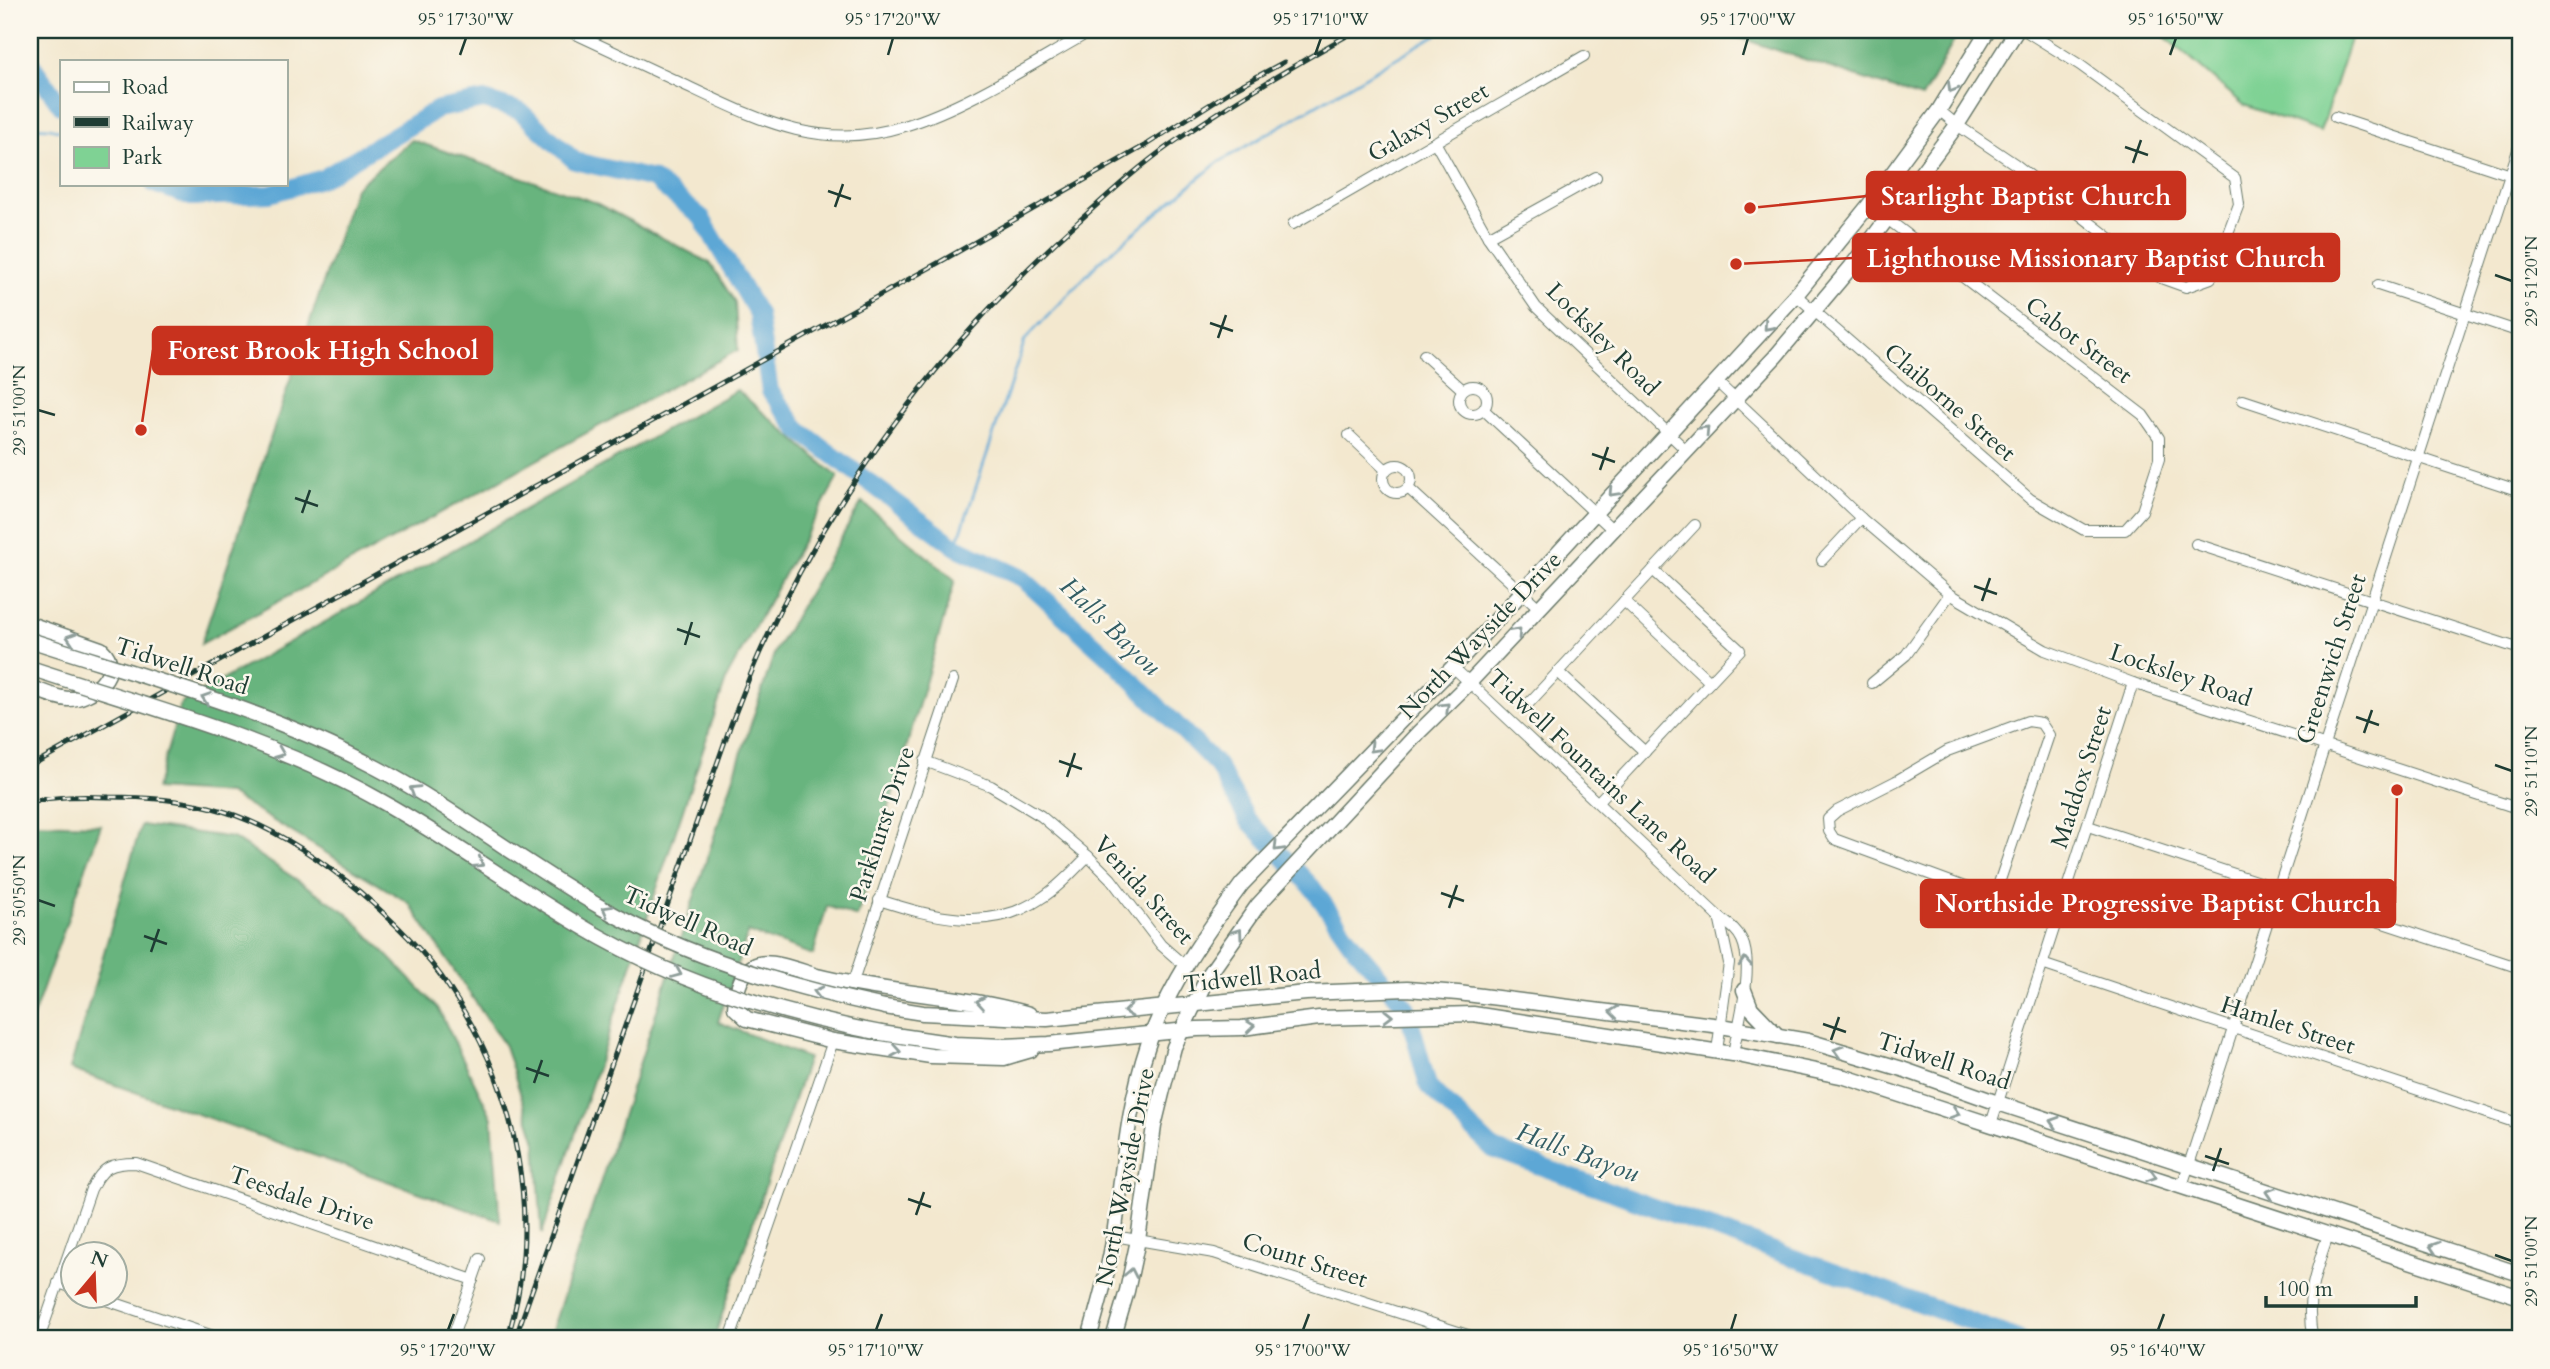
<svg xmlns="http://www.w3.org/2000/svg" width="2550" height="1369" font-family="Cardo,serif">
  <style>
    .green { fill: #7fd294; stroke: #4f8864; stroke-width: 2 }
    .forest { fill: #67b47e; stroke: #437859; stroke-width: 2 }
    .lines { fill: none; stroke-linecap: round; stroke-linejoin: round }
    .stream { stroke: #5da7d5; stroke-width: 2.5 }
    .river { stroke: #5da7d5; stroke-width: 18 }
    .minor-casing { stroke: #69796a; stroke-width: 12 }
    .secondary-casing { stroke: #69796a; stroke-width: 17 }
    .minor { stroke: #fff; stroke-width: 10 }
    .secondary { stroke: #fff; stroke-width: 14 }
    .rail-casing { stroke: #1f3d34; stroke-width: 5 }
    .rail { stroke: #fbf7ec; stroke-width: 2.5; stroke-dasharray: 8; stroke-linecap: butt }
    .secondary-bridge-casing { stroke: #69796a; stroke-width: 17; stroke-linecap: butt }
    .secondary-bridge { stroke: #fff; stroke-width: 14 }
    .oneway { stroke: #8f9e9a }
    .ticks { fill: none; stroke: #1f3d34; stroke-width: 2.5 }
    .labels { text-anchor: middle; stroke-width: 5; stroke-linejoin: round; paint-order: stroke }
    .street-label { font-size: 24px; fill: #1f3d34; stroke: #fbf7ec }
    .water-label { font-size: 26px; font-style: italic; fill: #325d64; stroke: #fbf7ec }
    .leader { fill: none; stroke: #c8321e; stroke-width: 2.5 }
    .callout-dot { fill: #c8321e; stroke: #fbf7ec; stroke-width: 2.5 }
    .callout { fill: #c8321e; stroke: #c8321e; stroke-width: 2.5 }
    .callout-label { font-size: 26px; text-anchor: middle; font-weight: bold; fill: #fff }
    .neatline { fill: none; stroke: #1f3d34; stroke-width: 2.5 }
    .ticks-label { font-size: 18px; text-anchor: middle; fill: #1f3d34 }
  </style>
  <rect width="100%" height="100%" fill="#fbf7ec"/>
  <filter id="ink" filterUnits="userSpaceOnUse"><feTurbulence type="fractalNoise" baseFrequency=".0143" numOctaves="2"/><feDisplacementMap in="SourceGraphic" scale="14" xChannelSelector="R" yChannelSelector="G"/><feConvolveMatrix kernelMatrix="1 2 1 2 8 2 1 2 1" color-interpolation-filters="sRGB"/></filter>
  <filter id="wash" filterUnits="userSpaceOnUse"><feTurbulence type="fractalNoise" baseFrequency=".00686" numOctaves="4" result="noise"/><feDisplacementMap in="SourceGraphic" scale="28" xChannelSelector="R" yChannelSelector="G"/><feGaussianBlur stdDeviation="1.57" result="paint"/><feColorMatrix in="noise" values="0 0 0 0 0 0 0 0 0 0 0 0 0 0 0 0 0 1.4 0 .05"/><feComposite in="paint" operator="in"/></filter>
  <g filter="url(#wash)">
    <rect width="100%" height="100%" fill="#f3e8cf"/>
    <polygon class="green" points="2157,30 2353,30 2320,132 2244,105"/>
    <g class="forest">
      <polygon points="1728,30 1960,30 1922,98 1731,35"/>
      <polygon points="412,140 594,202 710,263 735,302 738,350 201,644 355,188"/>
      <polygon points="737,390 838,477 727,677 542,1234 536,1142 505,1046 409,903 229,794 156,789 181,703"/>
      <polygon points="862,502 955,580 857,917 827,906 813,955 748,932 718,1022 808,1058 714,1339 549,1339 775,651"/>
      <polygon points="30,823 101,825 30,1025"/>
      <polygon points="141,825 233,838 346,912 438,1008 492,1118 500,1221 70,1069"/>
    </g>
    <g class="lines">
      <g class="stream">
        <polyline points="30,127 50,128 61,131"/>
        <polyline points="956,547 1025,340 1100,261 1216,164 1444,30"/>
      </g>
      <g class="river">
        <polyline points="30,62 61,106"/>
        <polyline points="154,184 191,197 270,194 323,178 438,109 484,100 520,111 575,161 653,179 701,217 758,314 770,391 799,430 956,547 1022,578 1113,661 1217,765 1247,819 1312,887 1352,944 1407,1008 1428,1086 1493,1149 2018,1339"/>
      </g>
    </g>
  </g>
  <g filter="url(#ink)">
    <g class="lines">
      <defs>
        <g id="minor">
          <path d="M567 30C607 49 647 67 687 86 761 121 821 152 904 126 967 107 1035 62 1093 30"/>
          <polyline points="1939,110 1957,125 2015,164 2161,278 2186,287 2211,278 2239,204 2235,178 2080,65 2024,30"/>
          <polyline points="2335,117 2520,178"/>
          <polyline points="1435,142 1488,237 1536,307 1686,450"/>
          <polyline points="1293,224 1584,56"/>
          <polyline points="1488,237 1596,177"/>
          <polyline points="2378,285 2520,332"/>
          <polyline points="1796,295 2030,499 2084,530 2125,530 2142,511 2159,459 2159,438 2143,415 1869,205"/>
          <polyline points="1424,355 1463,390"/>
          <polyline points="1717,382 1861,518 1950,594 2045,650 2133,683 2520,809"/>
          <circle cx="1473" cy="400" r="14"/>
          <polyline points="2243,400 2520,491"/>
          <polyline points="1484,410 1612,529"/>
          <polyline points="1349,435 1386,470"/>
          <circle cx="1397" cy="479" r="14"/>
          <polyline points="1408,488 1539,608"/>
          <polyline points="2196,544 2520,649"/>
          <polyline points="1822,560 1861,518"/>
          <polyline points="1624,601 1710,682"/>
          <path d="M1453 667 1719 917C1728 924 1737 929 1742 940 1755 968 1738 1024 1733 1054"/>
          <polyline points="1558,672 1645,752"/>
          <polyline points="1872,683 1906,655 1950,594"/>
          <polyline points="1529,703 1695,525"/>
          <polyline points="925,761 991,786 1041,816 1088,856 1111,879 1161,945 1185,966"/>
          <polyline points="1598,802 1740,650 1653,570"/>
          <polyline points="2088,826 2520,968"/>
          <polyline points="1995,895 2049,735 2041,723 2028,721 1947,751 1896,781 1837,811 1828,819 1829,831 1834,839 1978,892 2011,899 2022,894 2061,908"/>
          <polyline points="2011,899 2016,908 2056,923"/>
          <path d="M879 900C932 917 989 933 1040 899 1058 888 1073 871 1088 856"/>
          <polyline points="2042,964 2520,1124"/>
          <polyline points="853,982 953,680"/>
          <polyline points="1717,1051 1729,963 1719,917"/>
          <polyline points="1991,1124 2133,683"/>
          <polyline points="2182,1186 2520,144"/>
          <polyline points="1114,1236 1214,1253 1480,1339"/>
          <polyline points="58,1283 74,1288"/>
          <polyline points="94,1296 222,1339"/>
          <path d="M39 1339 91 1189C103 1167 110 1163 136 1163L473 1280"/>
          <polyline points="452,1339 480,1259"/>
          <polyline points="730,1339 833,1041"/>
          <path d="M2313 1339C2304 1300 2316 1271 2328 1235"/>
        </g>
        <g id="secondary">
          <path d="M30 624 101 649C126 671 91 700 68 699 55 698 41 691 30 687"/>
          <polyline points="1744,990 1751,1008 1778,1036"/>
          <polyline points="885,1007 923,1013 1047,1019 1306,993 1407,989 1458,993 1721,1026 1808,1041 1902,1069 1998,1103 2520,1274"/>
          <path d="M1029 1014C960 994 887 994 817 976 803 972 773 960 759 964 741 969 736 991 735 1008L747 1019 833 1041 931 1056 1004 1058 1031 1050"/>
          <polyline points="881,1033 955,1044 1004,1046 1049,1044 1197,1029 1242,1028 1319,1018 1473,1014 1733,1054 1845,1077 2520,1297"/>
          <path d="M1089 1339C1098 1305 1109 1271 1114 1235 1123 1172 1127 1107 1148 1045 1168 986 1205 934 1242 884L1453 667 1796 295 1869 205 1939 110 1988 30"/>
          <polyline points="1113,1339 1127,1291 1138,1240 1154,1126 1164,1085 1174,1047 1208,976 1258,905 1419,732 1470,682 1775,357 1851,267 1957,125 2017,30"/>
        </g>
      </defs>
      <use href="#minor" class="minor-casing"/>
      <use href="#secondary" class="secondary-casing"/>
      <use href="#minor" class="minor"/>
      <use href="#secondary" class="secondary"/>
      <defs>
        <g id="rail">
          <polyline points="30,766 938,263 1146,145 1234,89 1284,62"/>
          <path d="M30 802C57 796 81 796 109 797 141 797 177 799 209 807 264 821 317 856 360 892 393 921 426 952 450 989 517 1089 543 1216 509 1333"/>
          <path d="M515 1339 731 724C741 699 750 674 761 650 835 488 945 340 1078 222 1108 195 1138 167 1171 144 1231 103 1294 65 1357 30"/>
        </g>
      </defs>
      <use href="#rail" class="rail-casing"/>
      <use href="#rail" class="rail"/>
      <defs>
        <g id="secondary-bridge">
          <path d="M30 640C146 678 268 710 377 768 455 809 525 864 602 908 690 958 786 986 885 1007"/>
          <path d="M30 668C148 707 272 739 381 801 457 843 526 896 602 938 688 986 785 1015 881 1033"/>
        </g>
      </defs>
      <use href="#secondary-bridge" class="secondary-bridge-casing"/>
      <use href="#secondary-bridge" class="secondary-bridge"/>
    </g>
    <defs><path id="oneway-chevron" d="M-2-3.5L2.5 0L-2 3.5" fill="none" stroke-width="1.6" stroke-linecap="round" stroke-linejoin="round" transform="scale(1.75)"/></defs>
    <g class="oneway">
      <use href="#oneway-chevron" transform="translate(1952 88) rotate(121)"/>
      <use href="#oneway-chevron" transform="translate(1768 326) rotate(132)"/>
      <use href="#oneway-chevron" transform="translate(1705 430) rotate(-47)"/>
      <use href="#oneway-chevron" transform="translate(1613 492) rotate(133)"/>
      <use href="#oneway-chevron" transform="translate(1517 632) rotate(-47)"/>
      <use href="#oneway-chevron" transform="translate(71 638) rotate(-162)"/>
      <use href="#oneway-chevron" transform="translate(206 698) rotate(-162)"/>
      <use href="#oneway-chevron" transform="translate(1445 707) rotate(-44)"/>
      <use href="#oneway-chevron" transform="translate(1374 748) rotate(134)"/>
      <use href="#oneway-chevron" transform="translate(280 753) rotate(22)"/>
      <use href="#oneway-chevron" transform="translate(414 790) rotate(-149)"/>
      <use href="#oneway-chevron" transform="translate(1278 847) rotate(134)"/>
      <use href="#oneway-chevron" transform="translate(479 863) rotate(32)"/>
      <use href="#oneway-chevron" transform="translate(607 910) rotate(-151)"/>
      <use href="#oneway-chevron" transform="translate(1238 933) rotate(-54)"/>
      <use href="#oneway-chevron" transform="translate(1745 962) rotate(-93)"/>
      <use href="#oneway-chevron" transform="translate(677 973) rotate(23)"/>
      <use href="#oneway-chevron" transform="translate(818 992) rotate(-166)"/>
      <use href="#oneway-chevron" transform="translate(981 1002) rotate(-171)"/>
      <use href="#oneway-chevron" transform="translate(1128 1011) rotate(174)"/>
      <use href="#oneway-chevron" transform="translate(1614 1012) rotate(-173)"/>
      <use href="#oneway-chevron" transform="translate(1388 1016) rotate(1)"/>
      <use href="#oneway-chevron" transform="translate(1250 1026) rotate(-7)"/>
      <use href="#oneway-chevron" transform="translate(896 1051) rotate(9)"/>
      <use href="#oneway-chevron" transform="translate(1838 1051) rotate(-163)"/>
      <use href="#oneway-chevron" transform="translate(1955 1113) rotate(18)"/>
      <use href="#oneway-chevron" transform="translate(2054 1122) rotate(-162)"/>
      <use href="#oneway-chevron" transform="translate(2152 1176) rotate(18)"/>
      <use href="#oneway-chevron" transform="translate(2270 1193) rotate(-162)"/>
      <use href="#oneway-chevron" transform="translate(2434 1247) rotate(-162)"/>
      <use href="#oneway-chevron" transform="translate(1131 1273) rotate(-79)"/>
    </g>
  </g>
  <path class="ticks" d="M460 55 466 38M888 55 893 38M1315 55 1321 38M1743 55 1748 38M2170 55 2176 38M2125 147 2148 155M2133 163 2141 140M828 191 851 199M835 207 843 184M2495 275 2512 281M1210 323 1233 331M1218 338 1226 315M38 410 55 415M1592 454 1615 462M1600 470 1608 447M295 498 318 506M302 513 310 490M1974 586 1997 594M1982 601 1990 578M677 629 700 637M685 645 692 622M2356 717 2379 725M2364 733 2372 710M1059 761 1082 769M2495 765 2512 771M1067 777 1075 753M1441 893 1464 901M38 900 55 906M1449 908 1457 885M144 936 167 944M151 952 159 929M1823 1024 1846 1032M1831 1040 1839 1017M526 1068 549 1076M534 1083 542 1060M2205 1156 2229 1164M2213 1171 2221 1148M908 1199 931 1207M916 1215 924 1192M2495 1255 2512 1261M448 1330 454 1314M876 1330 882 1314M1303 1330 1309 1314M1731 1330 1736 1314M2158 1330 2164 1314"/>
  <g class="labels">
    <g class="street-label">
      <text transform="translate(1428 122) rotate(-30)" y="8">Galaxy Street</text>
      <text transform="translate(1603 339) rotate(45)" y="8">Locksley Road</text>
      <text transform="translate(2079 340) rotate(37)" y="8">Cabot Street</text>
      <text transform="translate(1950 402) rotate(41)" y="8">Claiborne Street</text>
      <text transform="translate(1480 635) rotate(-46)" y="8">North Wayside Drive</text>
      <text transform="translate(2331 659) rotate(-72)" y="8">Greenwich Street</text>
      <text transform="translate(182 666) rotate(18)" y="8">Tidwell Road</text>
      <text transform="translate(2181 675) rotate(19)" y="8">Locksley Road</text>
      <text transform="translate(1601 776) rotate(43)" y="8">Tidwell Fountains Lane Road</text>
      <text transform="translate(2081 777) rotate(-72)" y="8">Maddox Street</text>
      <text transform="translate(882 824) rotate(-72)" y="8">Parkhurst Drive</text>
      <text transform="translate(1144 890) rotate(48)" y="8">Venida Street</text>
      <text transform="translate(688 921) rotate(24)" y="8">Tidwell Road</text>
      <text transform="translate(1252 977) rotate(-6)" y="8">Tidwell Road</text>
      <text transform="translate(2288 1025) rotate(18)" y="8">Hamlet Street</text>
      <text transform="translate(1944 1061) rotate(18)" y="8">Tidwell Road</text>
      <text transform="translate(1125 1177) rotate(-79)" y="8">North Wayside Drive</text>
      <text transform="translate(302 1198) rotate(19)" y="8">Teesdale Drive</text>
      <text transform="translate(1305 1260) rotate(18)" y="8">Count Street</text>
    </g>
    <g class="water-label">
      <text transform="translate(1111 626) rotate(44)" y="9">Halls Bayou</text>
      <text transform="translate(1578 1152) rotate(20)" y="9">Halls Bayou</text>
    </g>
  </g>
  <path class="leader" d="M1750 208L1867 196M1736 264L1853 258M141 430L153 350M2397 790L2395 903"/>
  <g class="callout-dot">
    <circle cx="1750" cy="208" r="7"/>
    <circle cx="1736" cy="264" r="7"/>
    <circle cx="141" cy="430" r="7"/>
    <circle cx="2397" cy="790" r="7"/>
  </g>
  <g class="callout">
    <rect x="1867" y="172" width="318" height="47" rx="7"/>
    <rect x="1853" y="234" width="486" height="47" rx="7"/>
    <rect x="153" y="327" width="339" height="47" rx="7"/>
    <rect x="1921" y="880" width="474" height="47" rx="7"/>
  </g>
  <g class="callout-label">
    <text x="2026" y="205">Starlight Baptist Church</text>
    <text x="2096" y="267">Lighthouse Missionary Baptist Church</text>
    <text x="323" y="359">Forest Brook High School</text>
    <text x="2158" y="912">Northside Progressive Baptist Church</text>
  </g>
  <rect width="2550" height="1369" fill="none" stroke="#fbf7ec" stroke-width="77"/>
  <rect x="60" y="60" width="228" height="126" fill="#fbf7ec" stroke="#a3ada2" stroke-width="2"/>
  <rect x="74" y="82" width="35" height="10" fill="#ffffff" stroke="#a3ada2" stroke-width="2"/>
  <text x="122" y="94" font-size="21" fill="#1f3d34">Road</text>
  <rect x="74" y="117" width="35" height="10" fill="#1f3d34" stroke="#a3ada2" stroke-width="2"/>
  <text x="122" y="130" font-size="21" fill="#1f3d34">Railway</text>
  <rect x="74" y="147" width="35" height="21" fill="#7fd294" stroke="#a3ada2" stroke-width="2"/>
  <text x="122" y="164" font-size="21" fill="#1f3d34">Park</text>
  <g transform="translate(94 1275) rotate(19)"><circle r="33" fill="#fbf7ec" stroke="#a3ada2" stroke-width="2"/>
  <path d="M0-5L12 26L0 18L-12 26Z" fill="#c8321e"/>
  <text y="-10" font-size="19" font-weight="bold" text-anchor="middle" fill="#1f3d34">N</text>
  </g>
  <path d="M2266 1296v10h150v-10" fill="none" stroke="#1f3d34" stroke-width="3.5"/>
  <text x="2277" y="1296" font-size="21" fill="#1f3d34" stroke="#fbf7ec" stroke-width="5" paint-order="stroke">100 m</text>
  <rect x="38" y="38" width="2474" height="1292" class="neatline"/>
  <g class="ticks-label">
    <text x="466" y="25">95°17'30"W</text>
    <text x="893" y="25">95°17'20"W</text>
    <text x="1321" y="25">95°17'10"W</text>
    <text x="1748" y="25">95°17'00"W</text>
    <text x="2176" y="25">95°16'50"W</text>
    <text transform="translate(2531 281) rotate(-90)" y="6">29°51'20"N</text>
    <text transform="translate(19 410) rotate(-90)" y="6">29°51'00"N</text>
    <text transform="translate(2531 771) rotate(-90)" y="6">29°51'10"N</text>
    <text transform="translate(19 900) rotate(-90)" y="6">29°50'50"N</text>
    <text transform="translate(2531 1261) rotate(-90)" y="6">29°51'00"N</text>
    <text x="448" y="1356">95°17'20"W</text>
    <text x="876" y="1356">95°17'10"W</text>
    <text x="1303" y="1356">95°17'00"W</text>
    <text x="1731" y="1356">95°16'50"W</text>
    <text x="2158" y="1356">95°16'40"W</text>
  </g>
</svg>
